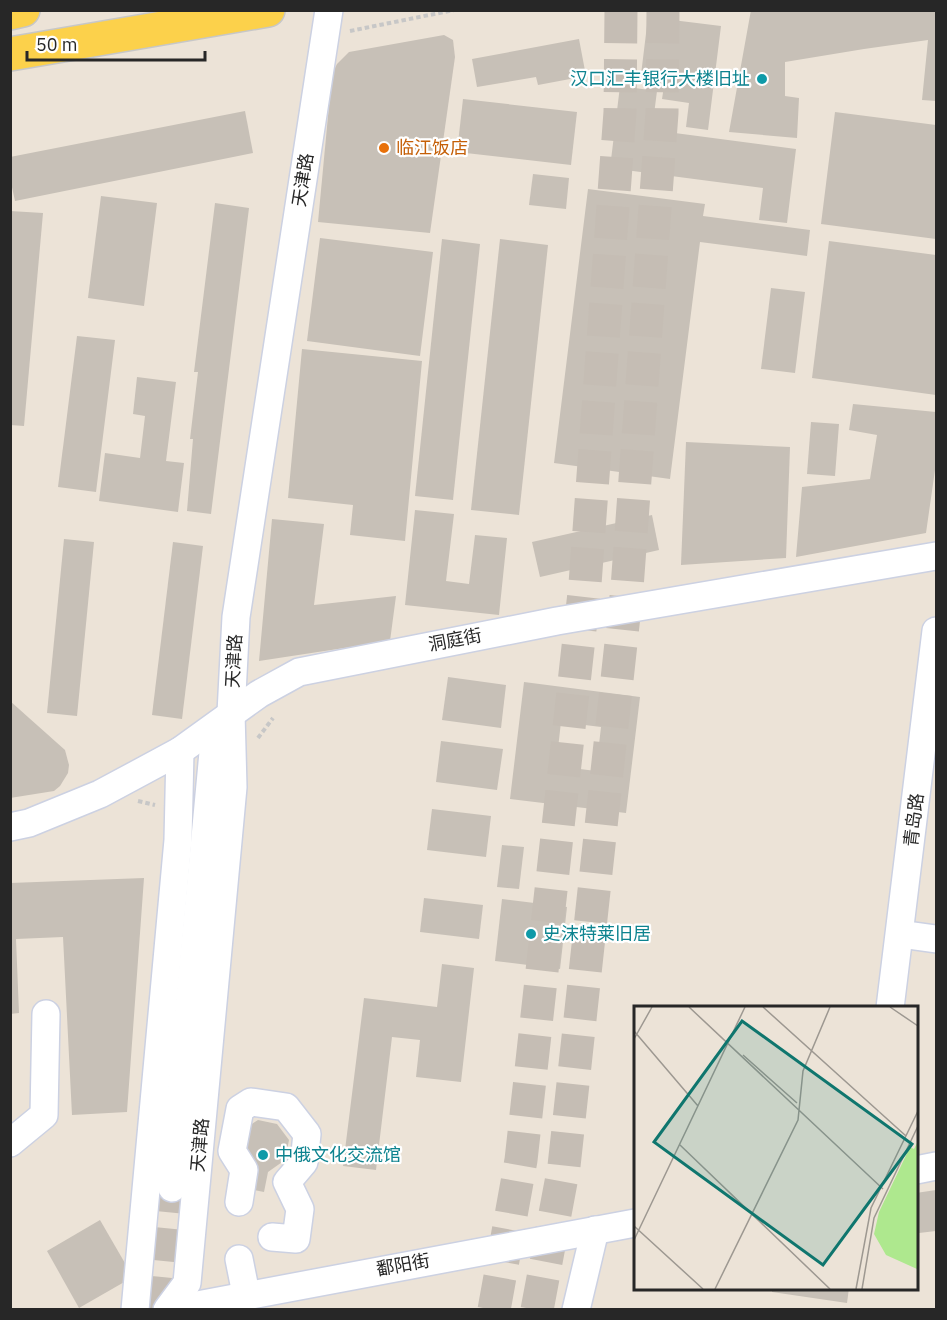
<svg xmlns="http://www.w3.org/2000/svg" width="947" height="1320" font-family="'IBM Plex Sans','Noto Sans SC',sans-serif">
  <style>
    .building { fill: #c7c0b7; fill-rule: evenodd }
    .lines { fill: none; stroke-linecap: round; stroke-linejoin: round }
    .major-tunnel { stroke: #c5bdb4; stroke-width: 33; stroke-dasharray: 33 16; stroke-linecap: butt }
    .minor-casing { stroke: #ccd1e2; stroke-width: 30 }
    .major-casing { stroke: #c7c7c7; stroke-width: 36 }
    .path { stroke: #c7c7c7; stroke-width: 4; stroke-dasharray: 4.5 3; stroke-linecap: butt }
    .minor { stroke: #fff; stroke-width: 27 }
    .major { stroke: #fcd14b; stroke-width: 33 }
    .culture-dot { fill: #0f9aa8; stroke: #fff; stroke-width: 2 }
    .food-dot { fill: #e8710a; stroke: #fff; stroke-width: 2 }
    .labels { text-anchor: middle; stroke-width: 4.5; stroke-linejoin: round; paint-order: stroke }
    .culture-label { font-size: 18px; fill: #0d838f; stroke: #fff; text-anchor: start }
    .food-label { font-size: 18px; fill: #c56008; stroke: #fff; text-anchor: start }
    .street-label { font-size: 18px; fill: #272727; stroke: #fff }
    .inset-road { fill: none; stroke: #9d9891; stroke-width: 1.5 }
    .view { fill: #0f766e; fill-opacity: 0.15; stroke: #0f766e; stroke-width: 3 }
    .inset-edge { fill: none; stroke: #272727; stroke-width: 3 }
  </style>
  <rect width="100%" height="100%" fill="#ece3d7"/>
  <g class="building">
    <polygon points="751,10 936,10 936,101 922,100 928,40 864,49 785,62 785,96 799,98 797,138 729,132"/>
    <polygon points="648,17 721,26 708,130 686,127 689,103 662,99 664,86 640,83"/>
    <polygon points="444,35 453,40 455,57 430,233 318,222 332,74 337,64 349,52"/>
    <polygon points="579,39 586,76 538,85 536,77 477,87 472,59"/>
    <polygon points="620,86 657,91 652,130 796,149 787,223 759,220 763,188 610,168"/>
    <polygon points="463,99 577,112 571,165 457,152"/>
    <polygon points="245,111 253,153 15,201 10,178 10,157"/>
    <polygon points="835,112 936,125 936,239 821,224"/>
    <polygon points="533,174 569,178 566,209 529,205"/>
    <polygon points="588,189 705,204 703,216 810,230 807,256 700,242 670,479 554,463"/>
    <polygon points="101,196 157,203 144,306 88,298"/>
    <polygon points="215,203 249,208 211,514 187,511 193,439 190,439 198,372 194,372"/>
    <polygon points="10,211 43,213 24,426 10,425"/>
    <polygon points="320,238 433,252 420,356 307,341"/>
    <polygon points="442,239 480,244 453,500 415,496"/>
    <polygon points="500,239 548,245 519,515 471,510"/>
    <polygon points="829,241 936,255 936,395 812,378"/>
    <polygon points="771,288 805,292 795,373 761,369"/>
    <polygon points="77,336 115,340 96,492 58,487"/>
    <polygon points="302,349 422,361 405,541 350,535 353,505 288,498"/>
    <polygon points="137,377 176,382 166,461 184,463 178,512 99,501 105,453 140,458 145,416 133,414"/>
    <polygon points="853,404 936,412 936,463 926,533 796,557 802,487 870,479 877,435 849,430"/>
    <polygon points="811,422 839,424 835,476 807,474"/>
    <polygon points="686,442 790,447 786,558 681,565"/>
    <polygon points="415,510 454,514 446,581 469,584 475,535 507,538 499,615 405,605"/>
    <polygon points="652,515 659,550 540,577 532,542"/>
    <polygon points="272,519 324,524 314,605 396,596 390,641 259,661"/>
    <polygon points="64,539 94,542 77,716 47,713"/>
    <polygon points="173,542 203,546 182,719 152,715"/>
    <polygon points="448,677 506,685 501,728 442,720"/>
    <path d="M524 682 640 697 626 813 510 799ZM561 722 601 727 596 771 556 766Z"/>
    <polygon points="10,701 65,750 69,765 68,773 60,786 54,791 10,798"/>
    <polygon points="441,741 503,749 497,790 436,782"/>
    <polygon points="432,809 491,816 486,857 427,850"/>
    <polygon points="502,845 524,847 519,889 497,887"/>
    <polygon points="144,878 127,1112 72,1115 63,937 16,939 19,1013 10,1014 10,883"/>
    <polygon points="424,898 483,905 479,939 420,932"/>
    <polygon points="502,899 567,907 560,969 495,961"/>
    <polygon points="442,964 474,968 461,1082 416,1077 420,1040 392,1037 376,1170 343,1166 364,998 437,1007"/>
    <polygon points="258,1120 277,1124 289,1140 285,1160 268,1172 264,1192 244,1188 241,1131"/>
    <polygon points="936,1190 936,1231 919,1233 916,1244 916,1193"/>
    <polygon points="100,1220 133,1277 79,1308 47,1251"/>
    <polygon points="772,1288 849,1288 847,1303 772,1292"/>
  </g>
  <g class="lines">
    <g class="major-tunnel">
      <polyline points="160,1310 172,1188"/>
      <polyline points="494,1310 521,1160 585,584 620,112 621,10"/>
      <polyline points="537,1310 564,1166 627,588 662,113 663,10"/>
    </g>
    <defs>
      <g id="minor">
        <polyline points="10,827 29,823 100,794 180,751 259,694 299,672 557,621 936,556"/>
        <polyline points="900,934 936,939"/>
        <polyline points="890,1008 936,631"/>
        <polyline points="10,1143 44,1115 46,1014"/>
        <polyline points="916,1170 936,1166"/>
        <polyline points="172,1188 214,742 228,718"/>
        <polyline points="239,1202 244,1170 232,1151 240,1109 251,1102 286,1107 307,1134 304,1162 287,1182 300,1209 296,1239 272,1237"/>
        <polyline points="239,1259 246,1294"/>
        <polyline points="135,1310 178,840 180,751"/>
        <polyline points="167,1310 187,1283 233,787 231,713 236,617 329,10"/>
        <polyline points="171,1310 635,1223"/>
        <polyline points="576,1310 595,1230"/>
      </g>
      <g id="major">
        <polyline points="10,13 23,10"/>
        <polyline points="10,54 268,10"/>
      </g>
    </defs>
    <use href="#minor" class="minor-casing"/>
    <use href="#major" class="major-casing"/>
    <g class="path">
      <polyline points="350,31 454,10"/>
      <polyline points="258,738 273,718"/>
      <polyline points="138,801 155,805"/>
    </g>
    <use href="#minor" class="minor"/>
    <use href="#major" class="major"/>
  </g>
  <g class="culture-dot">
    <circle cx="762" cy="79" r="6"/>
    <circle cx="531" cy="934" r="6"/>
    <circle cx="263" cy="1155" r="6"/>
  </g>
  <circle class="food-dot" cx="384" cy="148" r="6"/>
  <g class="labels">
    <g class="culture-label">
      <text x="750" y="85" text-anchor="end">汉口汇丰银行大楼旧址</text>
      <text x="543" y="940">史沫特莱旧居</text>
      <text x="275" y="1161">中俄文化交流馆</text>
    </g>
    <g class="food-label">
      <text x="396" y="154">临江饭店</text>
    </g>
    <g class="street-label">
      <text transform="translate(303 180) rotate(-81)" y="6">天津路</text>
      <text transform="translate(455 640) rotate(-11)" y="6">洞庭街</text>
      <text transform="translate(234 661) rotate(-87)" y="6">天津路</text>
      <text transform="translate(914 820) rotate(-83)" y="6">青岛路</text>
      <text transform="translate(200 1145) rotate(-85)" y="6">天津路</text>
      <text transform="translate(403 1265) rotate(-10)" y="6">鄱阳街</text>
    </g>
  </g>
  <g transform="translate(634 1006)">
    <rect width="284" height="284" fill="#ece3d7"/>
    <path d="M283 137V263L252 249 240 228 245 206 276 141 280 143Z" fill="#aee88e"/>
    <path class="inset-road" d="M55 1 249 183M129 1 272 130M256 1 284 20M0 25 64 100M0 33 18 1M109 49 163 97M46 139 196 283M0 220 69 283M0 234 111 1M81 283 164 114 169 65 196 1M222 283 237 202 284 105M228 283 240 212 284 120"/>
    <path class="view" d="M108 15 278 138 189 259 20 136Z"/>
    <rect width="284" height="284" class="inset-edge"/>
  </g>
  <rect width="947" height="1320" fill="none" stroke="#272727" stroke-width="24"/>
  <path d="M27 51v9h178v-9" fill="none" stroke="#272727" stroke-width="3"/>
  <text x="36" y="51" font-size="18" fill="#272727" stroke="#ffffff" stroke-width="4.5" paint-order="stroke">50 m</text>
</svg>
